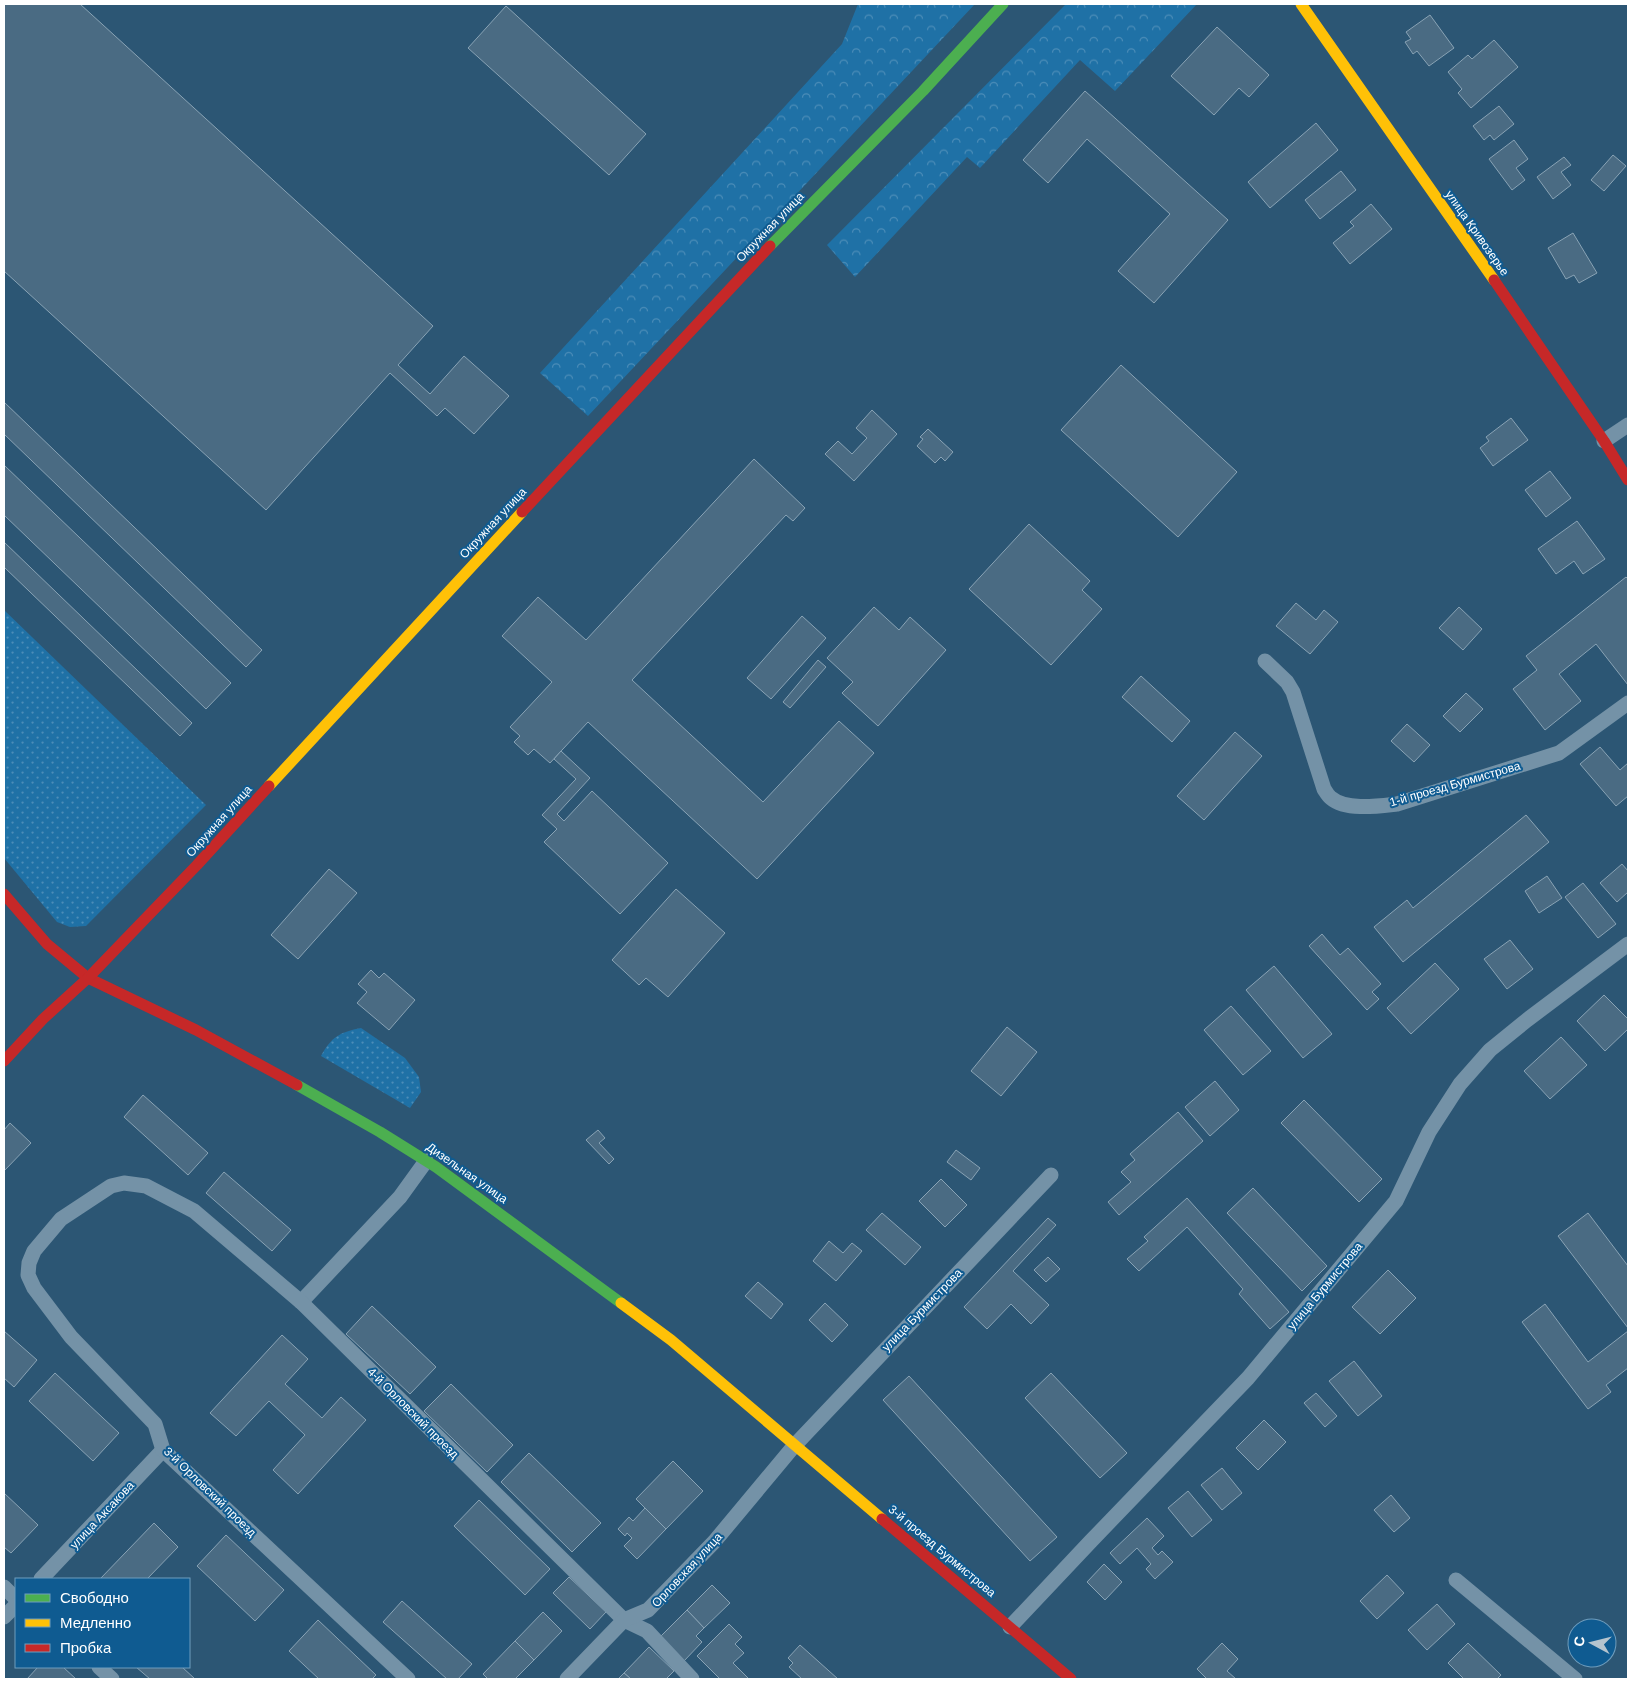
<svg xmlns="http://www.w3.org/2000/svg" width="1632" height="1683" font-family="Helvetica,sans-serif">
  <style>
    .grass { fill: url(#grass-dots) }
    .forest { fill: url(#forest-crowns) }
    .building { fill: #4a6b83; stroke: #89a3b5 }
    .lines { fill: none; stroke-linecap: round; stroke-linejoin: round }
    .street { stroke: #7492a7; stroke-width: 15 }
    .fast { stroke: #4caf50; stroke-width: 11 }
    .slow { stroke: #ffc107; stroke-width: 11 }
    .jam { stroke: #c62828; stroke-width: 11 }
    .labels { text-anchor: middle; stroke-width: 4; stroke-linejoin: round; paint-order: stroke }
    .street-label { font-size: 12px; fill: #fff; stroke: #0f5b91 }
  </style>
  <defs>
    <pattern id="grass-dots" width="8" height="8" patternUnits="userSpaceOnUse" patternTransform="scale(1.25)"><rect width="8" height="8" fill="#1f71a6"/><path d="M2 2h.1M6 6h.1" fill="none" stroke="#4c8db8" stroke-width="1.8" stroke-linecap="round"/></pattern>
    <pattern id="forest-crowns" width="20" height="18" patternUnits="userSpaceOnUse" patternTransform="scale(1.25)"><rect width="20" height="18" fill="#1f71a6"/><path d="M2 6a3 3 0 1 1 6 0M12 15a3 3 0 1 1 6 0" fill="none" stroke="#4c8db8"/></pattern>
  </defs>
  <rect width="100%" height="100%" fill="#2c5674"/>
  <g class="grass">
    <polygon points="4,610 206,805 86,926 70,927 57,922 4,858"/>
    <path d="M361 1028 405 1058 419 1077 421 1092 410 1108 321 1056C331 1037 340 1032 361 1028Z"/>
  </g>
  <g class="forest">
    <polygon points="858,4 975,4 588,416 540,373 842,44"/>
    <polygon points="1066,4 1197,4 1115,91 1080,60 980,168 967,157 855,277 827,245"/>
  </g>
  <g class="building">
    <polygon points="4,4 80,4 433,326 398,365 430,394 464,356 509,396 474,434 445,408 437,416 390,373 266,510 4,271"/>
    <polygon points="506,6 646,134 609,175 468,48"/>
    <polygon points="1430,15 1454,48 1429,66 1417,51 1413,54 1405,42 1411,39 1406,32"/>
    <polygon points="1217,27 1269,75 1249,97 1239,88 1214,115 1171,76"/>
    <polygon points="1494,40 1518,67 1471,108 1458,93 1462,89 1448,72 1468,55 1472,59"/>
    <polygon points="1085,91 1228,220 1154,303 1118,271 1170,214 1087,139 1048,183 1023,160"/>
    <polygon points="1499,106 1514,124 1494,140 1490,135 1484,140 1473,126"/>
    <polygon points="1316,123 1338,150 1270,208 1248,182"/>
    <polygon points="1514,140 1528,159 1516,168 1525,180 1512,190 1489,159"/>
    <polygon points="1613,155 1626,166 1604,191 1591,180"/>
    <polygon points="1564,157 1571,165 1561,172 1571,185 1553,199 1537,177"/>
    <polygon points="1341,171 1356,190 1320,219 1305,200"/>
    <polygon points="1371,204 1392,229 1350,264 1333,243 1354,226 1350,222"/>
    <polygon points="1573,233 1597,273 1579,283 1574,275 1566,279 1548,248"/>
    <polygon points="1121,365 1237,472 1178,537 1061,430"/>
    <polygon points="4,402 262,650 246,667 4,434"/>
    <polygon points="872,410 897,434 854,481 825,454 838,441 852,454 867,438 856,428"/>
    <polygon points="1511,418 1528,440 1493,466 1480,448 1489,441 1486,437"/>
    <polygon points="928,429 953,452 945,461 941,457 935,463 917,446 923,439 920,437"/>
    <polygon points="754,459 805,508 793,521 786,515 632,680 763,802 839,721 874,753 757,879 588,722 550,763 534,749 528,755 514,742 520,736 510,727 552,682 502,636 538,597 586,640"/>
    <polygon points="4,465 231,683 206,709 4,515"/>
    <polygon points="1550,471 1571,498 1546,517 1525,490"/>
    <polygon points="1577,521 1605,559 1583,574 1574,561 1556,574 1538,549"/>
    <polygon points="1029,524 1090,581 1082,590 1102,609 1051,665 969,589"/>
    <polygon points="4,542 192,723 180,736 4,567"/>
    <polygon points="1626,577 1628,579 1628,685 1596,644 1559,674 1581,701 1545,730 1513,689 1537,670 1526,656"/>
    <polygon points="1296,603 1316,620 1324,610 1338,622 1310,654 1276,626"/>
    <polygon points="874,607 899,630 910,617 946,650 878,726 842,693 853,682 827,658"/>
    <polygon points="1459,607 1482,629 1463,650 1439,628"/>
    <polygon points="802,616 826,638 771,699 747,678"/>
    <polygon points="818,660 826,667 790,708 783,702"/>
    <polygon points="1141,676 1190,721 1172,742 1122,697"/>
    <polygon points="1466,693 1483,709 1460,732 1443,716"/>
    <polygon points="1407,724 1430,745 1414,762 1391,741"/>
    <polygon points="1235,732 1262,756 1204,820 1177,796"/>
    <polygon points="1600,747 1620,770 1628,763 1628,796 1616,806 1580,764"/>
    <polygon points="561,751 590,778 557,814 564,821 592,791 668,863 620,914 544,842 557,829 542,815 576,779 554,759"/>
    <polygon points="1526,815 1549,842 1403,962 1374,927 1407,900 1413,908"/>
    <polygon points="1622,864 1628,871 1628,892 1617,902 1600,883"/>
    <polygon points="329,869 357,893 298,959 271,935"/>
    <polygon points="1547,876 1562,898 1539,913 1525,891"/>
    <polygon points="1583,883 1616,924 1598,938 1565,897"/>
    <polygon points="676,889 725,933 668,997 646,978 639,985 612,960"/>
    <polygon points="1322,934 1340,955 1348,948 1381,984 1372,992 1379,999 1367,1010 1309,946"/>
    <polygon points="1510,940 1533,969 1507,989 1484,959"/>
    <polygon points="1435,963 1459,989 1411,1034 1387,1008"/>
    <polygon points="1274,966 1332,1034 1303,1058 1246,990"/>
    <polygon points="371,970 379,978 384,973 415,1000 389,1030 357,1003 367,992 358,984"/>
    <polygon points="1604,995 1628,1019 1628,1029 1605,1051 1577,1021"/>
    <polygon points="1231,1006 1271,1051 1243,1075 1204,1030"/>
    <polygon points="1007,1027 1037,1052 1001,1096 971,1071"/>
    <polygon points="1561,1037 1587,1065 1550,1099 1524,1071"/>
    <polygon points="1215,1081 1239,1110 1210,1136 1185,1107"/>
    <polygon points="143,1095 208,1153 188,1175 124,1117"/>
    <polygon points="1304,1100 1382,1179 1359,1202 1281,1123"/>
    <polygon points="1178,1112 1203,1141 1119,1215 1108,1202 1131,1182 1121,1172 1135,1160 1130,1154"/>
    <polygon points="10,1123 31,1143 4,1171 4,1130"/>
    <polygon points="598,1130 605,1138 599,1143 614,1159 609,1164 586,1140"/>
    <polygon points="956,1150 980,1168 971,1180 947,1162"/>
    <polygon points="224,1172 291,1230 272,1251 206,1193"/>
    <polygon points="941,1179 967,1205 945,1227 919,1201"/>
    <polygon points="1253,1188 1327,1266 1302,1291 1227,1213"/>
    <polygon points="1187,1198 1289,1312 1270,1329 1239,1294 1243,1289 1187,1227 1139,1271 1127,1259 1148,1241 1144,1237"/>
    <polygon points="882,1213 921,1247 905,1265 866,1230"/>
    <polygon points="1588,1213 1628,1266 1628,1328 1558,1236"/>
    <polygon points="1048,1218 1056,1225 1013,1271 1049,1305 1031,1324 1011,1304 987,1329 964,1307"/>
    <polygon points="829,1241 843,1253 852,1243 862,1251 836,1281 813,1261"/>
    <polygon points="1048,1257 1060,1269 1046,1282 1034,1270"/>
    <polygon points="1388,1270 1416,1298 1380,1334 1352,1307"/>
    <polygon points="758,1282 783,1304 771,1319 745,1296"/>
    <polygon points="825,1303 848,1325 832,1342 809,1320"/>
    <polygon points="1545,1304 1588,1362 1628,1331 1628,1368 1606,1385 1611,1392 1588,1409 1522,1322"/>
    <polygon points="372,1306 436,1367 410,1394 346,1334"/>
    <polygon points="4,1331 37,1360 14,1387 4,1378"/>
    <polygon points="282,1335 308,1359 285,1384 322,1418 341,1397 366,1420 298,1494 273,1470 305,1435 269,1401 236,1436 210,1413"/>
    <polygon points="1354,1361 1382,1396 1358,1416 1329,1381"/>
    <polygon points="55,1373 119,1433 93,1461 29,1401"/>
    <polygon points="1051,1373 1127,1453 1100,1478 1025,1398"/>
    <polygon points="909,1376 1057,1537 1030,1561 883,1400"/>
    <polygon points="451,1384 513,1445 487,1472 424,1411"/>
    <polygon points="1316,1393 1337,1416 1325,1427 1304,1403"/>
    <polygon points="1264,1420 1286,1442 1258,1470 1236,1448"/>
    <polygon points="529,1453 601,1523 572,1552 501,1482"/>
    <polygon points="673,1461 703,1491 666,1529 636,1499"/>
    <polygon points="1222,1468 1242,1493 1222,1510 1201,1485"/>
    <polygon points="1188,1491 1212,1520 1192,1537 1168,1508"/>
    <polygon points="4,1493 38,1525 11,1553 4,1547"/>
    <polygon points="1391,1495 1410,1518 1394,1532 1374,1510"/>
    <polygon points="479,1500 550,1569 525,1595 454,1526"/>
    <polygon points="645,1508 666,1529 637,1559 624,1546 632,1538 627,1533 625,1536 618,1529 629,1517 633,1521"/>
    <polygon points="1147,1518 1164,1536 1152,1548 1158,1555 1162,1551 1173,1562 1155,1579 1146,1569 1151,1564 1137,1548 1120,1564 1110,1553"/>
    <polygon points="154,1523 178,1547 147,1579 100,1579"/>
    <polygon points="226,1535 284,1590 255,1621 197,1566"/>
    <polygon points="1104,1564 1122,1582 1105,1600 1087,1582"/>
    <polygon points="1387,1575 1404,1593 1377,1619 1360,1601"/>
    <polygon points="569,1577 606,1612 590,1629 553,1593"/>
    <polygon points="712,1585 730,1603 704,1628 687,1610"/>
    <polygon points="402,1601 472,1664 458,1679 447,1679 383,1622"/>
    <polygon points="1437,1604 1455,1624 1427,1650 1408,1630"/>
    <polygon points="687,1610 704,1628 696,1636 702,1642 684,1661 660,1637"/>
    <polygon points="543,1612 562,1631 534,1660 515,1641"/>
    <polygon points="318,1620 376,1675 372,1679 319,1679 289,1651"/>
    <polygon points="729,1624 742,1637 735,1644 744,1653 733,1663 749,1679 720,1679 697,1656"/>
    <polygon points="515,1641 534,1660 515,1679 488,1679 483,1674"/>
    <polygon points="1222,1643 1238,1659 1227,1671 1236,1679 1207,1679 1197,1669"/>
    <polygon points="1468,1643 1501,1675 1497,1679 1464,1679 1448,1663"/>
    <polygon points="800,1645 838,1679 802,1679 789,1667 793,1663 788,1658"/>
    <polygon points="649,1647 674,1671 666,1679 631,1679 624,1673"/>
    <polygon points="38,1667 63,1667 76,1679 27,1679"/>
    <polygon points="136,1667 182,1667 195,1679 150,1679"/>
    <polygon points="624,1673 631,1679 618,1679"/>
  </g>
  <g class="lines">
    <g class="street">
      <polyline points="1604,441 1628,425"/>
      <path d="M1265 661 1287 682 1293 692 1324 789C1326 792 1328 796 1331 798 1346 811 1379 806 1397 804L1559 753 1628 703"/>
      <polyline points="301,1302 400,1197 426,1161"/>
      <polyline points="41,1579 163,1450"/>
      <polyline points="1456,1580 1575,1679"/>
      <polyline points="4,1587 16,1599"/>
      <polyline points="4,1617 16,1605"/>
      <polyline points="1010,1627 1091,1541 1248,1378 1396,1201 1429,1132 1460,1084 1490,1050 1527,1020 1628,944"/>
      <polyline points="99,1667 112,1679"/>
      <polyline points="408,1679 163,1450 155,1424 71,1337 34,1288 28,1275 29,1263 34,1251 61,1219 111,1186 124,1183 146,1186 194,1211 301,1302 624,1620 647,1631 692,1679"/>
      <polyline points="567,1679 624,1620 648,1610 714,1542 794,1446 1051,1175"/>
    </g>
    <g class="fast">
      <polyline points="770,246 923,91 1003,4"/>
      <polyline points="297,1085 380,1132 436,1167 621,1303"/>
    </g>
    <g class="slow">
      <polyline points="1301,4 1494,280"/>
      <polyline points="269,786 522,512"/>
      <polyline points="621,1303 671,1340 882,1519"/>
    </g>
    <g class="jam">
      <polyline points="1494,280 1604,441 1628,480"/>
      <polyline points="522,512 770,246"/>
      <polyline points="4,894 47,944 88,978"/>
      <polyline points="88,978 196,1030 297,1085"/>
      <polyline points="4,1061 43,1019 88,978 197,865 269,786"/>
      <polyline points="882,1519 1071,1679"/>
    </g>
  </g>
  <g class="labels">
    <g class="street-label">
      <text transform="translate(770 227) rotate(-46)" y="4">Окружная улица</text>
      <text transform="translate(1477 233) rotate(55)" y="4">улица Кривозерье</text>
      <text transform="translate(493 523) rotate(-47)" y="4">Окружная улица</text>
      <text transform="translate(1455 784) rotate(-16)" y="4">1-й проезд Бурмистрова</text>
      <text transform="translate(219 821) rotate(-48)" y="4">Окружная улица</text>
      <text transform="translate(467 1173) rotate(35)" y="4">Дизельная улица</text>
      <text transform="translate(1325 1286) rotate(-50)" y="4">улица Бурмистрова</text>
      <text transform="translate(922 1310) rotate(-46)" y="4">улица Бурмистрова</text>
      <text transform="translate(413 1413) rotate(45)" y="4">4-й Орловский проезд</text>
      <text transform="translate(210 1492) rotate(44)" y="4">3-й Орловский проезд</text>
      <text transform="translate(102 1515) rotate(-47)" y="4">улица Аксакова</text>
      <text transform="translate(942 1551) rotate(40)" y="4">3-й проезд Бурмистрова</text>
      <text transform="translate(687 1570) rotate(-47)" y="4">Орловская улица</text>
    </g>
  </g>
  <rect width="1632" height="1683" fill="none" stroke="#ffffff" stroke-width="10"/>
  <rect x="15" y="1578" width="175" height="90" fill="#0f5b91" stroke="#6f9dbd"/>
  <rect x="25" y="1594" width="25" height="8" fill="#4caf50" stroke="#6f9dbd"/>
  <text x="60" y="1603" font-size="15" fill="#ffffff">Свободно</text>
  <rect x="25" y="1619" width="25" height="8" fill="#ffc107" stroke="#6f9dbd"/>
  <text x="60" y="1628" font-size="15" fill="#ffffff">Медленно</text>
  <rect x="25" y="1644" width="25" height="8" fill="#c62828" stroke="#6f9dbd"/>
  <text x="60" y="1653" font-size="15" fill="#ffffff">Пробка</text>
  <g transform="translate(1592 1643) rotate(277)"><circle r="24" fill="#0f5b91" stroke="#6f9dbd"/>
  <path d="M0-4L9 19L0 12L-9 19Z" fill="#b5c4ce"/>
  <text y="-8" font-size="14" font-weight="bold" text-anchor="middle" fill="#ffffff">С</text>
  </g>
</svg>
